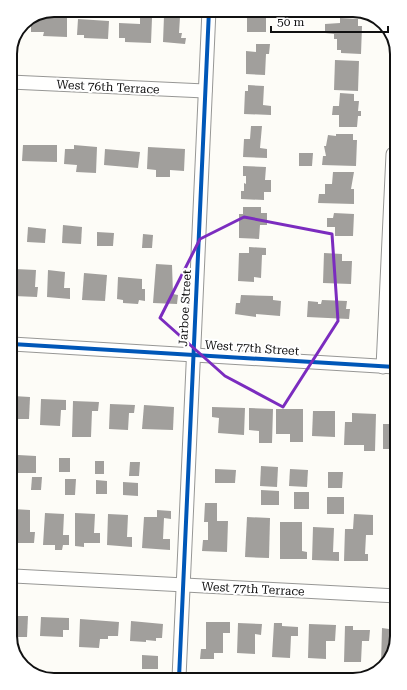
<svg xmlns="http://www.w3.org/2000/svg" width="407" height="690" font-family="'Roboto Serif',serif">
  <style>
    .building { fill: #a19f9c }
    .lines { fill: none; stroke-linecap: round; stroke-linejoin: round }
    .minor-casing { stroke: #979795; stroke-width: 15 }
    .minor { stroke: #fffffe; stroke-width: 13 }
    .cycleway-casing { stroke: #fff; stroke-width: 6 }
    .cycleway { stroke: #0057b8; stroke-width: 4 }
    .marked { fill: none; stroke: #7b2cbf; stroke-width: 3; stroke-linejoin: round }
    .labels { text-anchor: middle; stroke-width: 4; stroke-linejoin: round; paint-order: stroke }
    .street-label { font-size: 12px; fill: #111; stroke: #fff }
    .rim { fill: none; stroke: #111; stroke-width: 2 }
  </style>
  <rect width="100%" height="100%" fill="#fdfcf7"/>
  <g class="building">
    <rect x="247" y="10" width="19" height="22"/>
    <polygon points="343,10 356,10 362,12 362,14 343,13"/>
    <polygon points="51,11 62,12 61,18 67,18 67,37 43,36 44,32 31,32 31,19 37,17 44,17 44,14"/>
    <polygon points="164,16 180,17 179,33 182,33 181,38 186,38 185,44 163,42"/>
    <polygon points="140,17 152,18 151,43 125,42 125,38 119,38 119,23 140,24"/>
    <polygon points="340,18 358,19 358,26 362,26 361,54 341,53 341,50 337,50 337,39 334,39 334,34 325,33 325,24 340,23"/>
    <polygon points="78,19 109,21 108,39 84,38 84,35 77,35"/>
    <polygon points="256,44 270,44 269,54 266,54 265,75 246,74 246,51 256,52"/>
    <polygon points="335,60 359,61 358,91 334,90"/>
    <polygon points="248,85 264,86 263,105 271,106 271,115 244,114 245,91 248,91"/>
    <polygon points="340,93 354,94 354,101 359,101 358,111 361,111 361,116 358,116 357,127 339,127 339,115 332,115 333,106 339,106"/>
    <polygon points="251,126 262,126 260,148 267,149 267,158 243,157 244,139 250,139"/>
    <polygon points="336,134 353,134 353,140 357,140 356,166 322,165 323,156 326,156 324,146 326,146 328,135 336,136"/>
    <polygon points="11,140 17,140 16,160 11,160"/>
    <polygon points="23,145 57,145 57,162 22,161"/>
    <polygon points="74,145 97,147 96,173 76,172 77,165 64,164 65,149 74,149"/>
    <polygon points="148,147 185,149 184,171 170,170 170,177 156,177 156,170 147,169"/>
    <polygon points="105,149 140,152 138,168 104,165"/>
    <polygon points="299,153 313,153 312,166 299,166"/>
    <polygon points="243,166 266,167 265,180 271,180 271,192 264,192 264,200 241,199 241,191 244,191 244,183 246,184 246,176 243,176"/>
    <polygon points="333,172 354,172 351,189 354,189 354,204 318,203 319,194 325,194 325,184 332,184"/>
    <polygon points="243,207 261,207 261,213 267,213 267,225 260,225 259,239 239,238 239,214 243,214"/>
    <polygon points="334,213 354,214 353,236 335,236 335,227 327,227 327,218 333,218"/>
    <polygon points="63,225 82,227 81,244 62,243"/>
    <polygon points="28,227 46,229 45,243 27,242"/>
    <polygon points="97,232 114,233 113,246 97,246"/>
    <polygon points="143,234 153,235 152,248 142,248"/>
    <polygon points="249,247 266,248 266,255 262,255 261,278 254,277 254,282 238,281 239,253 249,253"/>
    <polygon points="324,253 342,254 342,261 352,261 351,284 323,283"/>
    <polygon points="156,264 172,265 173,294 178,295 177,304 153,303"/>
    <polygon points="15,269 36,270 35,287 38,287 37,297 14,296"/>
    <polygon points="48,270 65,272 64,288 70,288 70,299 47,297"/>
    <polygon points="84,273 107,275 105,301 82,300"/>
    <polygon points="118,277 142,279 142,289 145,289 145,301 139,300 138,304 123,303 123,300 117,299"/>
    <polygon points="241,295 273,296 273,300 281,301 280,316 256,314 256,317 235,314 236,303 240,303"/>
    <polygon points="322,300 347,301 346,309 350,309 349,319 307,317 308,301 318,302 318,304 321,304"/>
    <polygon points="13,396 30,397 29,419 13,419"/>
    <polygon points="41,399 66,400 66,410 61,410 60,426 40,425"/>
    <polygon points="73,401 99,402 98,411 92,411 91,437 72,437"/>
    <polygon points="110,404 135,405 134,413 129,413 128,430 109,429"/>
    <polygon points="144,405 174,407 173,430 142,429"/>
    <polygon points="212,407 245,408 244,435 218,433 219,418 212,417"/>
    <polygon points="249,408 273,409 272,443 259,443 259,431 249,430"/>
    <polygon points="276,409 303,409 303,442 290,442 290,434 276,434"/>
    <polygon points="313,411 335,411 335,437 312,436"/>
    <polygon points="352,413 376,414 375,451 364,451 364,445 344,445 345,422 352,422"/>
    <polygon points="392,417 395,417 396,449 383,449 383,424 392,424"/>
    <polygon points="18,455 36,456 36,473 18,473"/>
    <rect x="59" y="458" width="11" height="14"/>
    <rect x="95" y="461" width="9" height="13"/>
    <polygon points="130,462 140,462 139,476 129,476"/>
    <polygon points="261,466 278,467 277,487 260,486"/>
    <polygon points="215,469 236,470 235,483 215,483"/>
    <polygon points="290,469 308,470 307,487 289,486"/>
    <polygon points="328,472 343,472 342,488 328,488"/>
    <polygon points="32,477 42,477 41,490 31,490"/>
    <polygon points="65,479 76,479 75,495 65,495"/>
    <polygon points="96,480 107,481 107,494 96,494"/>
    <polygon points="123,482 138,483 138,496 123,495"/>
    <polygon points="261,490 279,491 279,505 261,505"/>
    <rect x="294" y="492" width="15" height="17"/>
    <rect x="327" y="497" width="17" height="17"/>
    <polygon points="205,503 217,503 217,521 228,521 227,552 202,551 203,540 208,540 208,522 204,522"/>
    <polygon points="13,509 30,510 30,532 35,532 34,543 14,543"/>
    <polygon points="157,510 171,511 171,519 164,518 163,539 170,539 170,550 142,548 144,517 157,517"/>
    <polygon points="45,513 64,514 63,535 69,535 69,545 63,545 62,550 55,550 55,545 43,545"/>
    <polygon points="75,513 95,514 94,533 100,533 100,543 84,543 84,547 75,546"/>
    <polygon points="108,514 128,515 127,537 132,537 132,547 107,545"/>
    <polygon points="354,514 373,515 373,535 366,535 365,554 368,554 368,561 344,561 345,529 353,529"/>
    <polygon points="247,517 270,518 269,558 245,557"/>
    <polygon points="280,522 302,522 302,551 307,552 307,559 280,559"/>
    <polygon points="313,527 334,528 333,552 339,552 339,561 312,560"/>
    <polygon points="14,616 28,616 27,637 14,637"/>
    <polygon points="41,617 69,618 69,630 63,630 63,637 40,636"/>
    <polygon points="80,619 119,622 118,636 108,636 108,639 100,639 99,648 79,647"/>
    <polygon points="131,621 163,624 162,638 156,638 156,641 146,640 146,642 130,641"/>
    <polygon points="206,622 230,622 230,633 223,633 223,653 214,653 214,659 200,659 201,649 206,649"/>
    <polygon points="238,623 262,624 261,635 255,634 255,654 237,653"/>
    <polygon points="274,623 282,623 282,626 298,627 298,636 291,636 290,658 272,657"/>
    <polygon points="309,624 336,625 335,641 326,641 326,659 308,658"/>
    <polygon points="345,626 353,626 353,630 370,630 369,641 362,641 361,662 344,662"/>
    <polygon points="382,628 389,629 389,632 397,632 390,660 386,664 381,664"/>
    <polygon points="142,655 158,656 158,669 142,669"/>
  </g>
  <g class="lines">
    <defs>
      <g id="minor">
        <polyline points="10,82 205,91"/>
        <polyline points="12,344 395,367"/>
        <polyline points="383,367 393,154"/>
        <polyline points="14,576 397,596"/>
        <polyline points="179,678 209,10"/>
      </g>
    </defs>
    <use href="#minor" class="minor-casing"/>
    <use href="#minor" class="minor"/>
    <defs>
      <g id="cycleway">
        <polyline points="12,344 395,367"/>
        <polyline points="179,678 209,10"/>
      </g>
    </defs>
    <use href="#cycleway" class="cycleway-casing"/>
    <use href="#cycleway" class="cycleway"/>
  </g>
  <path class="marked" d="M244 217 332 234 338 321 283 407 225 376 160 318 200 239Z"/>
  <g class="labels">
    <g class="street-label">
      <text transform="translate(108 87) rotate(3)" y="4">West 76th Terrace</text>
      <text transform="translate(185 308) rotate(-87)" y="4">Jarboe Street</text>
      <text transform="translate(252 348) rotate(4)" y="4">West 77th Street</text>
      <text transform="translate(253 589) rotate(3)" y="4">West 77th Terrace</text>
    </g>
  </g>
  <path d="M0 0H407V690H0ZM54 17H353A37 37 0 0 1 390 54V636A37 37 0 0 1 353 673H54A37 37 0 0 1 17 636V54A37 37 0 0 1 54 17Z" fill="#fff" fill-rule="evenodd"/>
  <path class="rim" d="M54 17H353A37 37 0 0 1 390 54V636A37 37 0 0 1 353 673H54A37 37 0 0 1 17 636V54A37 37 0 0 1 54 17Z"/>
  <path d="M271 26v6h117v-6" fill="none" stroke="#111111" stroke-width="2"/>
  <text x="277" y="26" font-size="12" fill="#111111" stroke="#ffffff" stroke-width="3" paint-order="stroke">50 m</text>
</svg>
